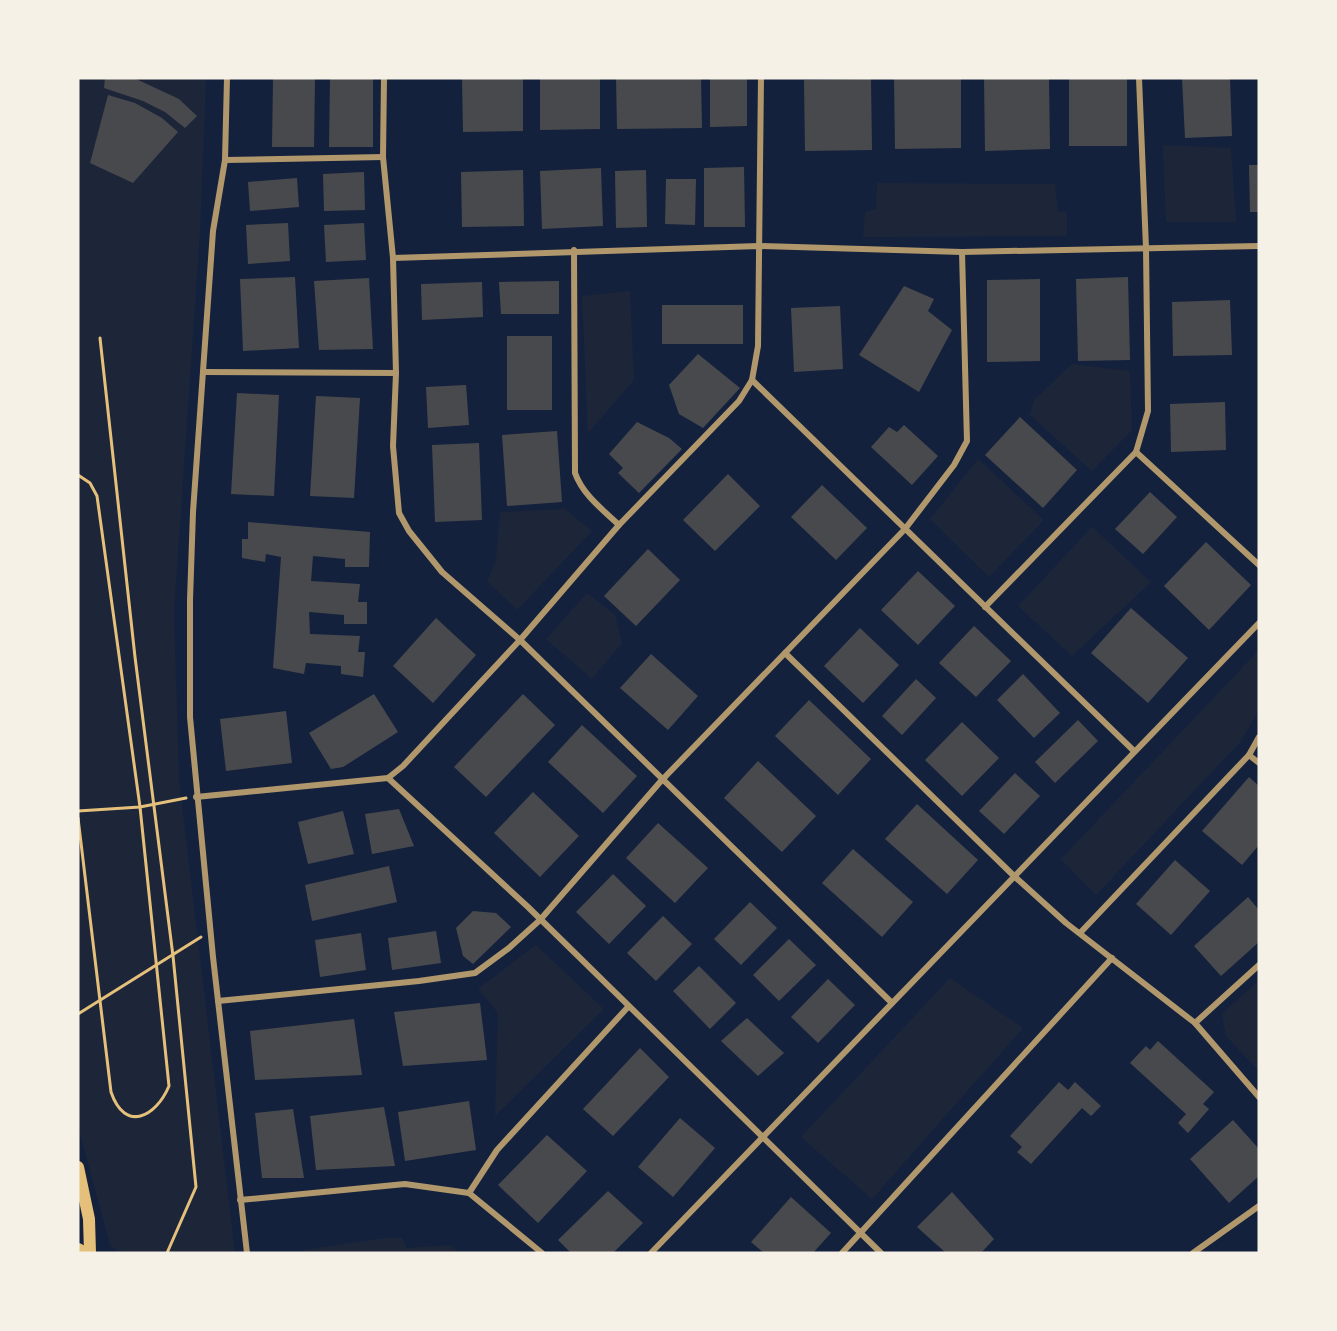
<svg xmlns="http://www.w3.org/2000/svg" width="1337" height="1331" font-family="'Exo 2',sans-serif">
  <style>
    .green { fill: #1d2539 }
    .building { fill: #48494c }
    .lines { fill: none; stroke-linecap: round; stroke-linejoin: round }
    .path { stroke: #e5c07b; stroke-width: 3 }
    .minor { stroke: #b1986c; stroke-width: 6 }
    .secondary { stroke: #e5c07b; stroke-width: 12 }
    .primary { stroke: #e5c07b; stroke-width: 14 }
  </style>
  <rect width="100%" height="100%" fill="#14213d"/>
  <g class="green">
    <polygon points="78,78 206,78 200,231 174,612 179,780 235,1253 120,1253 110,1245 78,1126"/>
    <polygon points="1163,145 1231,148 1236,222 1166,222"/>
    <polygon points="877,183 1055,184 1058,212 1067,212 1067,236 863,237 865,212 876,209"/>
    <polygon points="630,291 634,380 588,433 582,296"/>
    <polygon points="1072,364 1130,371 1132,430 1092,471 1030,415 1034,400"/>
    <polygon points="978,459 1044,520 989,577 930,519"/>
    <polygon points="565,509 592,531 517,610 487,581 496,560 500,512"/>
    <polygon points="1092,527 1151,582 1072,656 1018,606"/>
    <polygon points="587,593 615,615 622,643 592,679 546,639"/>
    <polygon points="1259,650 1259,710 1241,741 1096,895 1061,859"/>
    <polygon points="536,945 604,1009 495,1116 498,1013 478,989"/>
    <polygon points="950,978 1023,1028 872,1199 801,1137"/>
    <polygon points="1259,980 1259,1071 1226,1036 1222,1014"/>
    <polygon points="385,1238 402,1238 407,1248 451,1245 459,1253 305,1253 303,1250"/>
  </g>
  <g class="building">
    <polygon points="105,78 134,78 179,99 197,116 185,128 165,112 143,101 104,88"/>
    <polygon points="273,78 315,78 314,147 272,147"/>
    <polygon points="330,78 373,78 373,147 329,147"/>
    <polygon points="462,78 523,78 523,131 463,132"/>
    <polygon points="540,78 600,78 600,129 540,130"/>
    <polygon points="616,78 701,78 702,128 617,129"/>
    <polygon points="710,78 747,78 747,126 710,127"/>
    <polygon points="894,78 961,78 961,148 895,149"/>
    <polygon points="984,78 1049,78 1050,149 985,151"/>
    <rect x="1069" y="78" width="58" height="68"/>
    <polygon points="1182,78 1230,78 1232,136 1185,138"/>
    <polygon points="871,79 872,150 805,151 804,80"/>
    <polygon points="108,95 135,103 162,118 178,132 133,183 90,163"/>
    <polygon points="1249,165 1259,165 1259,212 1250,212"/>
    <polygon points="744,167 745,227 704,227 704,168"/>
    <polygon points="601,168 603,226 542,229 540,171"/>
    <polygon points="523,170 524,226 462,227 461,172"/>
    <polygon points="646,170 647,227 616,228 615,171"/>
    <polygon points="364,172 365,210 324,211 323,174"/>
    <polygon points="297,178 299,207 250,211 248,182"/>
    <polygon points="666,179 696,179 695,225 665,224"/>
    <polygon points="288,223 290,261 248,264 246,225"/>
    <polygon points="364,223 366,260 326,262 324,225"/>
    <polygon points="295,277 299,348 243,351 240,279"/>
    <polygon points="1128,277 1130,360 1078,361 1076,279"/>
    <polygon points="369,278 373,349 319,350 314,281"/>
    <polygon points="1040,279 1040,361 987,362 987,280"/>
    <polygon points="559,281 559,314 501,314 499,282"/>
    <polygon points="482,282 483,317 422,320 421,284"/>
    <polygon points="904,286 934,299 928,311 952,330 919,392 859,355"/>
    <polygon points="1230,300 1232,355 1173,356 1172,302"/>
    <rect x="662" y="305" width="81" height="39"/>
    <polygon points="840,306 843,369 794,372 791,308"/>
    <rect x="507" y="336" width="45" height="74"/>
    <polygon points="698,354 740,388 703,428 679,414 669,385"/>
    <polygon points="466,385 469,425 428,428 426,387"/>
    <polygon points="237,393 279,395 274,496 231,494"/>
    <polygon points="316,396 360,398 354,498 310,496"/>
    <polygon points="1225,402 1226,450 1171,452 1170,404"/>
    <polygon points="1020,417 1077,470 1043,508 985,455"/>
    <polygon points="637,422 669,438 682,449 639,493 618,473 623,468 609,454"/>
    <polygon points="904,425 938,456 912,485 871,447 889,427 897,432"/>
    <polygon points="557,431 562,502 507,506 502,435"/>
    <polygon points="479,443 482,520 435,522 432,445"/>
    <polygon points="728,474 760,506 715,551 683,520"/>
    <polygon points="822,485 867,528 836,560 791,517"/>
    <polygon points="1150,492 1177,517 1143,554 1115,529"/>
    <polygon points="248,522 370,532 369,567 345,567 345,559 313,556 311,581 360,584 358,602 367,602 367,624 344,624 344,615 309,612 310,634 360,636 358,652 365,652 363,677 341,674 341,666 306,663 304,674 273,668 281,557 266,554 265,562 242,558 242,539 248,539"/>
    <polygon points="1206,542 1251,585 1209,630 1164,586"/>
    <polygon points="648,549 680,580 636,626 604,596"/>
    <polygon points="918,571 955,606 918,645 881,610"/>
    <polygon points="1131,608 1188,658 1148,703 1091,653"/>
    <polygon points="436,618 476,655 433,703 393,666"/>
    <polygon points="974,626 1011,661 976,697 939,663"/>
    <polygon points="860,628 899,665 863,703 824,666"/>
    <polygon points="651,654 698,696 668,730 620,688"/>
    <polygon points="1023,674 1060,713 1034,738 997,700"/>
    <polygon points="916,679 936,698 902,735 882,716"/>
    <polygon points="374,694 398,732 343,767 331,769 309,733"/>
    <polygon points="523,694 555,725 486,797 454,767"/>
    <polygon points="809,700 871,759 838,795 775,736"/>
    <polygon points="286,711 292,763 226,771 220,719"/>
    <polygon points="1078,720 1098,741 1055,783 1035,762"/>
    <polygon points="962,722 999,758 962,796 925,760"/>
    <polygon points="582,725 637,776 603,813 548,762"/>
    <polygon points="758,761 816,816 782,852 724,798"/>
    <polygon points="1015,773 1040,796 1004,834 979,811"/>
    <polygon points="1249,777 1259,786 1259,845 1242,865 1202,831"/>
    <polygon points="533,792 579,836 540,877 494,833"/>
    <polygon points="917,804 978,860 947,894 885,839"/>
    <polygon points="399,809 414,846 372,854 365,814"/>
    <polygon points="343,811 354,854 308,864 298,822"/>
    <polygon points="658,823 708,868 675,903 626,858"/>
    <polygon points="853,849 913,902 882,937 822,883"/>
    <polygon points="1175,860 1210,891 1171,935 1136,904"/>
    <polygon points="389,866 397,902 312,921 305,885"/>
    <polygon points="613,874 646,906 609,944 576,912"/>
    <polygon points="1248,897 1259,910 1259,942 1221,976 1194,946"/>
    <polygon points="750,902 777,928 741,965 714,939"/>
    <polygon points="473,911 496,913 511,927 473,964 463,956 456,928"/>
    <polygon points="663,916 692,944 656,981 627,953"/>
    <polygon points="436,931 441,963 392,970 388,938"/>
    <polygon points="361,933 366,970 320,977 315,940"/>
    <polygon points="789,939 816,965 779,1001 753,975"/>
    <polygon points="699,966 736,1003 710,1029 673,991"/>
    <polygon points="828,979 855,1005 818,1043 791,1017"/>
    <polygon points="480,1003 487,1060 403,1066 394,1012"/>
    <polygon points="747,1018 784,1053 758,1076 721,1041"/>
    <polygon points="354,1019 362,1075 255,1080 250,1031"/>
    <polygon points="1158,1041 1214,1092 1203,1104 1209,1109 1188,1133 1178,1123 1186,1114 1130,1063 1146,1046 1150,1050"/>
    <polygon points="640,1048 669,1077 613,1136 583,1109"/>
    <polygon points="1059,1082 1068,1090 1075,1082 1101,1106 1091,1116 1082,1108 1031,1164 1017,1152 1022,1147 1010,1136"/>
    <polygon points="469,1101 476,1150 405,1161 398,1112"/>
    <polygon points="384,1107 395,1166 316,1170 310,1116"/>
    <polygon points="293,1109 304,1178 262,1178 255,1113"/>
    <polygon points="680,1118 715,1148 673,1197 638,1167"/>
    <polygon points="1233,1120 1259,1149 1259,1176 1229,1203 1190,1159"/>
    <polygon points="547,1135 587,1171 538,1223 498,1185"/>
    <polygon points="608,1191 643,1223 613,1253 571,1253 558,1240"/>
    <polygon points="952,1192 994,1239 981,1253 946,1253 917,1227"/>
    <polygon points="791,1197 831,1233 813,1253 764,1253 751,1242"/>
  </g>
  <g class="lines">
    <g class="path">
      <polyline points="100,338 135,657 173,956 196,1187 167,1253"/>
      <path d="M78 475 90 483 97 496 140 807 169 1086C156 1117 125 1133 111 1092L78 818"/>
      <polyline points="78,811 140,807 186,798"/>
      <polyline points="78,1014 201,937"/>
    </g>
    <g class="minor">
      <polyline points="227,78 225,160 213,231 193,512 190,600 190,717 213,957 247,1253"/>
      <polyline points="384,78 383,157 393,258 396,373 393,446 399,513 409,531 442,572 520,640 892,1003"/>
      <polyline points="225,160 383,157"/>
      <path d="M574 250 575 473C583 495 602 509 619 525"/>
      <polyline points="393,258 759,246 962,252 1259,246"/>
      <polyline points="203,372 396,373"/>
      <polyline points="752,380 1134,751"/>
      <polyline points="1136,452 1259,565"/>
      <polyline points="985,607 1136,452 1148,411 1146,248 1139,78"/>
      <polyline points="785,653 1014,876 1066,923 1195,1023 1259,1097"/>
      <polyline points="1249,755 1259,763"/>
      <polyline points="388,778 528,907 881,1253"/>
      <polyline points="196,797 388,778 403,766 520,640 619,525 739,401 752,380 758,346 761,78"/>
      <polyline points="1080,933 1249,755 1259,737"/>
      <polyline points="218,1001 419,981 475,973 509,948 540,920 661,781 905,529 954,465 967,441 962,252"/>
      <polyline points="1195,1023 1259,965"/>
      <polyline points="469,1193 497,1150 628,1007"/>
      <polyline points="240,1200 405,1184 469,1193 542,1253"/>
      <polyline points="651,1253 1259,623"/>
      <polyline points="842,1253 1112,958"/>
      <polyline points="1193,1253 1259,1206"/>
    </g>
    <polyline class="secondary" points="78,1167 89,1219 90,1253"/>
    <polyline class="primary" points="78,1250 83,1253"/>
  </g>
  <rect width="1337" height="1331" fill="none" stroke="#f6f1e7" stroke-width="159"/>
</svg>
